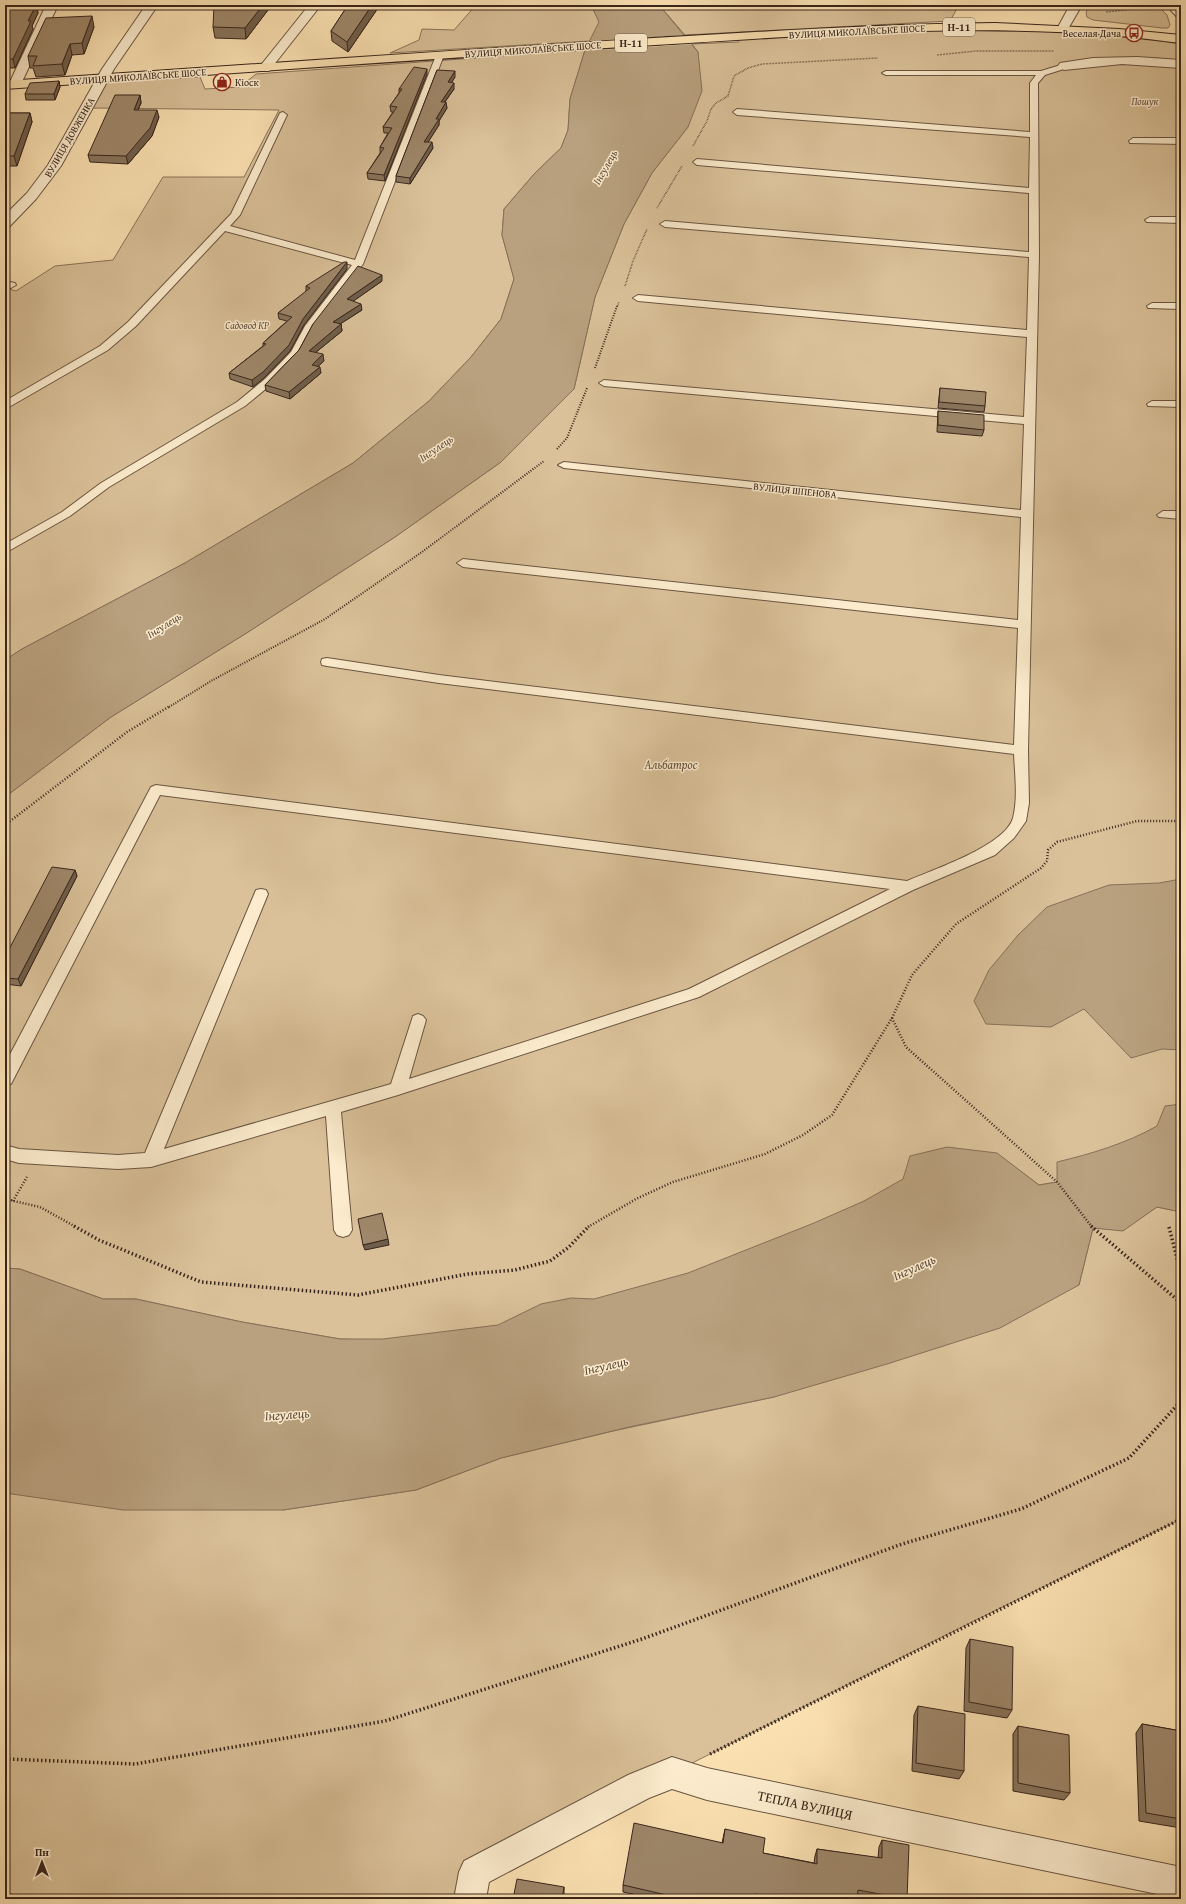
<svg xmlns="http://www.w3.org/2000/svg" width="1186" height="1904" font-family="'Gentium Book Plus',serif">
  <style>
    .green { fill: #dac199; stroke: #8a745b }
    .water { fill: #b9a17f; stroke: #867058 }
    .pier { fill: #fbe1b2 }
    .lines { fill: none; stroke-linecap: round; stroke-linejoin: round }
    .service-casing { stroke: #6a5542; stroke-width: 2 }
    .minor-casing { stroke: #6a5542; stroke-width: 2 }
    .primary-casing { stroke: #39261d; stroke-width: 2 }
    .path-far3 { stroke: #39261d; stroke-width: 1.5; stroke-dasharray: 0.5 1; stroke-linecap: butt }
    .path-far2 { stroke: #39261d; stroke-width: 2; stroke-dasharray: 1 1.5; stroke-linecap: butt }
    .path-far1 { stroke: #39261d; stroke-width: 2.5; stroke-dasharray: 1 2; stroke-linecap: butt }
    .path { stroke: #39261d; stroke-width: 3.5; stroke-dasharray: 1.5 2.5; stroke-linecap: butt }
    .service { fill: #fceccd; fill-rule: evenodd }
    .minor { fill: #fceccd; fill-rule: evenodd }
    .primary { fill: #fbe1b2; fill-rule: evenodd }
    .wall { fill: #88745b; stroke: #39261d }
    .shaded-wall { fill: #6f5e4a; stroke: #39261d }
    .building { fill: #9e876a; stroke: #39261d }
    .labels { text-anchor: middle; stroke-width: 3; stroke-linejoin: round; paint-order: stroke }
    .far-street-label { font-size: 10px; fill: #39261d; stroke: #fceccd }
    .far-poi-label { font-size: 10px; fill: #39261d; stroke: #fceccd; text-anchor: end }
    .far-park-label { font-size: 10px; font-style: italic; fill: #614d3c; stroke: #fceccd }
    .shield { fill: #fceccd; stroke: #746152; stroke-width: 1 }
    .shield-label { font-size: 11px; font-weight: bold; fill: #39261d }
    .far-water-label { font-size: 11px; font-style: italic; fill: #5f4b3a; stroke: #fceccd }
    .park-label { font-size: 12px; font-style: italic; fill: #614d3c; stroke: #fceccd }
    .water-label { font-size: 13px; font-style: italic; fill: #5f4b3a; stroke: #fceccd }
    .near-street-label { font-size: 14px; fill: #39261d; stroke: #fceccd }
  </style>
  <rect width="100%" height="100%" fill="#fbe1b2"/>
  <filter id="stains"><feTurbulence type="fractalNoise" baseFrequency=".005" numOctaves="4"/><feColorMatrix values="0 0 0 0 .2 0 0 0 0 .09 0 0 0 0 .02 0 0 0 .5 -.17"/></filter>
  <radialGradient id="worn" r=".72"><stop offset=".6" stop-color="#630" stop-opacity="0"/><stop offset="1" stop-color="#630" stop-opacity=".3"/></radialGradient>
  <g class="green">
    <polygon points="476,5 591,5 600,22 590,41 390,53 419,40 422,29 454,30"/>
    <polygon points="659,5 959,5 950,21 685,35"/>
    <polygon points="1089,5 1157,5 1167,15 1170,25 1168,28 1162,28 1093,20 1087,17 1086,13"/>
    <polygon points="1064,27 1181,44 1181,62 1157,58 1096,58 1105,64 1120,63 1181,68 1181,886 1080,998 1181,1039 1181,1108 1144,1145 1057,1182 1039,1185 1008,1162 897,1213 463,1343 340,1339 242,1322 136,1299 103,1299 20,1269 5,1268 5,797 111,717 245,634 395,537 501,462 574,389 595,297 624,224 652,173 688,127 698,52 692,44 739,42 737,37 880,30"/>
    <polygon points="585,50 570,99 568,130 561,148 535,173 504,209 502,235 514,279 501,319 471,357 429,401 353,463 185,563 22,649 5,660 5,288 16,291 55,266 113,260 163,177 244,177 279,110 93,108 107,82 200,77 205,89 240,87 256,74"/>
    <polygon points="1157,1207 1181,1212 1181,1519 962,1627 476,1872 470,1899 38,1899 5,1893 5,1423 283,1510 416,1490 501,1458 613,1431 774,1397 1079,1285 1093,1228 1123,1230"/>
  </g>
  <g class="water">
    <polygon points="591,5 659,5 698,52 702,91 688,127 652,173 624,224 595,297 574,389 501,462 395,537 245,634 111,717 5,797 5,660 22,649 185,563 353,463 429,401 471,357 501,319 514,279 502,235 504,209 535,173 561,148 568,130 570,99 585,50 599,22"/>
    <polygon points="1181,879 1181,1050 1162,1049 1131,1058 1084,1009 1051,1027 986,1024 974,1001 989,970 1018,935 1047,907 1109,885 1159,883"/>
    <path d="M1181 1104V1212L1157 1207 1123 1231 1093 1228 1079 1285 1000 1328 887 1364 774 1397 629 1427 501 1458 416 1490 283 1510H123L5 1493V1268L20 1269 103 1299H136L242 1322 340 1339H383L498 1325 541 1304 571 1298 594 1299 688 1273 814 1223 864 1201 903 1179 910 1156 947 1147 997 1153 1039 1185 1057 1182V1162C1091 1154 1127 1143 1157 1126L1165 1106Z"/>
  </g>
  <polygon class="pier" points="685,35 687,35 694,44 583,51 588,41"/>
  <g class="lines">
    <defs>
      <g id="service">
        <polygon points="437,53 440,53 444,55 363,264 313,329 299,355 273,383 245,406 109,487 70,516 5,553 5,544 62,512 101,483 237,402 265,379 291,352 305,326 352,265 225,231 136,326 108,350 9,407 5,408 5,401 100,346 128,322 231,214 280,113 283,112 287,115 240,215 230,226 355,260"/>
        <path d="M1064 64H1067V68L1045 75 1038 83 1039 255 1028 750 1029 803 1026 821 1014 838 995 855 913 890 699 997 398 1095 341 1112 352 1230 349 1235 343 1237 337 1235 334 1230 326 1116 151 1167 118 1169 19 1163 5 1159V1145L19 1149 118 1155 145 1153 256 890 261 889 266 890 268 894 164 1149 391 1084 413 1016 418 1014 423 1016 426 1020 409 1079 689 989 890 889 160 795 11 1084 5 1085V1064L151 787 156 785 907 881C932 870 1005 846 1013 818 1018 798 1015 775 1014 754L439 683 327 666 322 665 321 662 322 659 327 658 439 675 1014 745 1018 628 463 567 457 563 463 559 1018 620 1021 517 564 468 558 465 564 462 1021 510 1024 424 604 386 599 383 604 380 1024 417 1027 337 638 301 633 298 638 295 1027 330 1029 257 665 227 660 224 665 221 1029 252V193L697 165 693 162 697 159 1029 188 1030 137 737 115 733 112 737 109 1030 132V83L1036 75H886L882 73 886 71H1041Z"/>
        <polygon points="1133,138 1181,138 1181,144 1130,143 1129,141"/>
        <polygon points="1150,217 1181,217 1181,223 1147,222 1145,220"/>
        <polygon points="5,281 15,283 16,285 11,288 5,287"/>
        <polygon points="1152,303 1181,303 1181,309 1148,308 1147,306"/>
        <polygon points="1152,401 1181,401 1181,407 1148,406 1147,404"/>
        <polygon points="1163,511 1181,511 1181,519 1159,517 1157,515"/>
      </g>
      <g id="minor">
        <polygon points="46,5 58,5 21,84 15,88 11,87 9,84"/>
        <polygon points="146,5 158,5 114,69 61,166 36,199 10,226 5,227 5,215 27,193 48,165 102,69"/>
        <polygon points="309,5 321,5 269,71 261,71 259,68 261,65"/>
        <polygon points="1070,5 1082,5 1068,29 1060,29 1058,27"/>
        <polygon points="1166,5 1178,5 1181,8 1181,18 1177,17"/>
        <polygon points="1137,57 1181,60 1181,68 1122,64 1064,70 1058,66 1060,63 1093,58"/>
        <polygon points="672,1757 707,1768 1181,1867 1181,1899 707,1800 672,1789 649,1798 489,1882 486,1899 454,1899 459,1872 464,1861 628,1775"/>
      </g>
      <path id="primary" d="M995 23 1119 29 1181 35V43C1140 38 1099 33 1057 32 923 26 789 37 655 45 438 58 222 74 5 89V81C216 67 426 52 637 39 756 32 875 24 995 23Z"/>
    </defs>
    <use href="#service" class="service-casing"/>
    <use href="#minor" class="minor-casing"/>
    <use href="#primary" class="primary-casing"/>
    <g class="path-far3">
      <polyline points="1106,12 1153,7"/>
      <polyline points="937,55 976,51 1054,51"/>
      <polyline points="693,146 707,121 711,109 716,103 728,96 734,76 748,68 762,64 878,58"/>
      <polyline points="657,208 682,166"/>
      <polyline points="625,286 633,261 647,229"/>
      <polyline points="617,307 619,302"/>
    </g>
    <g class="path-far2">
      <polyline points="595,368 617,306"/>
      <polyline points="557,449 567,438 587,388"/>
      <polyline points="169,707 211,681 325,619 422,552 544,461"/>
    </g>
    <g class="path-far1">
      <polyline points="5,825 127,732 170,706"/>
      <polyline points="892,1018 906,1047 1057,1182 1092,1227"/>
      <polyline points="5,1199 40,1207 76,1227"/>
      <polyline points="13,1201 27,1177"/>
      <polyline points="588,1227 636,1199 673,1182 765,1154 803,1135 832,1115 892,1018 912,975 956,924 1041,868 1047,861 1048,850 1057,842 1137,821 1181,821"/>
    </g>
    <g class="path">
      <polyline points="74,1226 99,1240 201,1282 358,1295 468,1274 515,1270 550,1261 569,1247 589,1226"/>
      <polyline points="1091,1226 1181,1303"/>
      <polyline points="1169,1227 1181,1274"/>
      <polyline points="710,1754 1181,1519"/>
      <polyline points="5,1759 135,1764 385,1721 642,1639 902,1544 1021,1509 1129,1458 1181,1401"/>
    </g>
    <use href="#service" class="service"/>
    <use href="#minor" class="minor"/>
    <use href="#primary" class="primary"/>
  </g>
  <g class="wall">
    <polygon points="10,5 37,5 38,13 32,26 33,29 15,68 5,68 5,15"/>
    <polygon points="348,5 380,5 348,52 332,41 331,31"/>
    <polygon points="962,5 994,5 993,9 961,7"/>
    <polygon points="1020,5 1032,5 1031,7"/>
    <polygon points="271,6 246,39 215,38 213,27"/>
    <polygon points="94,27 84,54 72,55 65,75 36,77 33,68 30,68 28,56"/>
    <polygon points="437,70 455,77 451,83 454,89 445,102 447,108 439,121 439,125 428,142 433,148 410,184 396,182 396,176"/>
    <polygon points="427,74 385,181 368,179 367,173 380,153 380,147 388,133 384,133 383,127 393,112 391,112 390,106 399,93 399,89"/>
    <polygon points="59,81 60,87 55,100 26,100 25,94"/>
    <polygon points="140,95 141,103 138,110 159,117 152,136 128,164 90,162 88,155"/>
    <polygon points="5,113 30,113 32,122 17,166 5,166"/>
    <polygon points="347,269 304,325 290,351 264,378 253,387 230,379 229,373 263,346 263,343 287,321 279,319 278,313 306,292 306,286"/>
    <polygon points="382,281 353,301 362,310 340,324 341,324 342,331 315,353 324,361 318,366 321,373 290,399 266,391 265,385 299,350 313,324"/>
    <polygon points="940,388 985,406 984,412 938,408"/>
    <polygon points="938,411 984,430 982,436 937,432"/>
    <polygon points="75,870 77,876 21,986 5,984 5,957"/>
    <polygon points="970,1639 1012,1710 1007,1718 964,1711 966,1648"/>
    <polygon points="1181,1677 1181,1718 1179,1679"/>
    <polygon points="918,1706 964,1771 959,1779 912,1771 914,1715"/>
    <polygon points="1142,1724 1181,1731 1181,1828 1139,1821 1136,1733"/>
    <polygon points="1018,1726 1070,1793 1064,1800 1013,1791 1013,1734"/>
    <polygon points="725,1829 763,1853 814,1863 815,1856 817,1849 878,1858 879,1847 882,1840 907,1899 867,1899 857,1897 857,1899 655,1899 623,1892 623,1885 722,1843"/>
  </g>
  <g class="shaded-wall">
    <polygon points="36,5 38,13 32,26 33,29 15,68 13,59 28,21"/>
    <polygon points="263,5 271,5 271,6 246,39 245,28"/>
    <polygon points="372,5 380,5 348,52 347,42"/>
    <polygon points="92,16 94,27 84,54 82,43"/>
    <polygon points="70,44 72,55 65,75 62,64"/>
    <polygon points="427,69 427,74 385,181 384,175"/>
    <polygon points="455,71 455,77 448,88 448,82"/>
    <polygon points="59,81 60,87 55,100 54,94"/>
    <polygon points="454,83 454,89 441,107 441,102"/>
    <polygon points="140,95 141,103 135,117 134,110"/>
    <polygon points="446,102 447,108 439,121 439,125 425,147 424,142 436,119"/>
    <polygon points="157,110 159,117 152,136 128,164 126,156"/>
    <polygon points="30,113 32,122 17,166 14,156"/>
    <polygon points="432,142 433,148 410,184 410,178"/>
    <polygon points="347,262 347,269 304,325 290,351 264,378 253,387 252,380 303,319"/>
    <polygon points="382,275 382,281 348,305 347,299"/>
    <polygon points="361,304 362,310 334,328 333,322"/>
    <polygon points="341,324 342,331 310,357 309,351"/>
    <polygon points="323,354 324,361 313,371 312,365"/>
    <polygon points="320,367 321,373 290,399 289,392"/>
    <polygon points="75,870 77,876 21,986 18,979"/>
    <polygon points="388,1239 389,1245 365,1250 363,1245"/>
    <polygon points="564,1887 564,1894 563,1899 562,1899"/>
  </g>
  <g class="building">
    <polygon points="10,5 36,5 28,21 31,21 13,59 5,59 5,15"/>
    <polygon points="214,5 263,5 245,28 213,27"/>
    <polygon points="348,5 372,5 347,42 331,31"/>
    <polygon points="92,16 82,43 70,44 62,64 33,66 37,56 28,56 46,18"/>
    <polygon points="414,67 427,69 384,175 367,173 384,148 380,147 392,128 383,127 397,107 390,106 402,89 399,89"/>
    <polygon points="437,70 455,71 448,82 454,83 441,102 446,102 436,119 439,119 424,142 432,142 410,178 396,176"/>
    <polygon points="59,81 54,94 25,94 30,83"/>
    <polygon points="115,95 140,95 134,110 157,110 150,128 126,156 88,155"/>
    <polygon points="5,113 30,113 14,156 5,156"/>
    <polygon points="344,262 347,262 303,319 289,345 263,372 252,380 229,373 266,344 263,343 292,317 278,313 310,288 306,286"/>
    <polygon points="358,266 382,275 347,299 361,304 333,322 341,324 309,351 323,354 312,365 320,367 289,392 265,385 299,350 313,324"/>
    <polygon points="940,388 986,392 985,406 939,402"/>
    <polygon points="938,411 984,415 984,430 938,425"/>
    <polygon points="52,867 75,870 18,979 5,978 5,957"/>
    <polygon points="382,1213 388,1239 363,1245 358,1219"/>
    <polygon points="970,1639 1013,1647 1012,1710 969,1702"/>
    <polygon points="918,1706 965,1714 964,1771 916,1763"/>
    <polygon points="1142,1724 1181,1731 1181,1819 1146,1813"/>
    <polygon points="1018,1726 1069,1735 1070,1793 1018,1783"/>
    <polygon points="634,1823 723,1843 725,1829 765,1838 763,1853 817,1864 817,1849 882,1858 882,1840 909,1845 907,1899 858,1890 857,1899 778,1899 755,1894 755,1899 684,1899 623,1885"/>
    <polygon points="517,1879 564,1887 562,1899 513,1899"/>
  </g>
  <defs>
    <symbol id="bus-ring" viewBox="-11 -11 22 22"><circle r="9.5" fill="#fceccd" stroke="#8f2418" stroke-width="1.5"/><path d="M-5-6H5V4H4V6H2V4H-2V6H-4V4H-5ZM-3.5-4V0h7V-4ZM-3.5 1.2v1.5H-2V1.2ZM2 1.2v1.5H3.5V1.2Z" fill="#8f2418"/></symbol>
    <symbol id="shop-ring" viewBox="-11 -11 22 22"><circle r="9.5" fill="#fceccd" stroke="#8f2418" stroke-width="1.5"/><path d="M-5-2.5h2.3a2.7 3.5 0 0 1 5.4 0H5L5.5 6h-11ZM-1.5-2.5h3a1.5 2.3 0 0 0-3 0Z" fill="#8f2418"/></symbol>
  </defs>
  <g fill-rule="evenodd">
    <use href="#bus-ring" x="1124" y="23" width="20" height="20"/>
    <use href="#shop-ring" x="212" y="72" width="20" height="20"/>
  </g>
  <g class="labels">
    <g class="far-street-label">
      <text transform="translate(857 31) rotate(-3)" y="4">ВУЛИЦЯ МИКОЛАЇВСЬКЕ ШОСЕ</text>
      <text transform="translate(533 49) rotate(-4)" y="4">ВУЛИЦЯ МИКОЛАЇВСЬКЕ ШОСЕ</text>
      <text transform="translate(138 76) rotate(-4)" y="4">ВУЛИЦЯ МИКОЛАЇВСЬКЕ ШОСЕ</text>
      <text transform="translate(69 137) rotate(-60)" y="4">ВУЛИЦЯ ДОВЖЕНКА</text>
      <text transform="translate(795 490) rotate(6)" y="4">ВУЛИЦЯ ШПЕНОВА</text>
    </g>
    <g class="far-poi-label">
      <text x="1121" y="37">Веселая Дача</text>
      <text x="235" y="86" text-anchor="start">Кіоск</text>
    </g>
    <g class="far-park-label">
      <text x="1145" y="105">Пошук</text>
      <text x="247" y="329">Садовод КР</text>
    </g>
    <g class="shield">
      <rect x="943" y="18" width="32" height="18" rx="3"/>
      <rect x="615" y="34" width="32" height="18" rx="3"/>
    </g>
    <g class="shield-label">
      <text x="959" y="31">Н-11</text>
      <text x="631" y="47">Н-11</text>
    </g>
    <g class="far-water-label">
      <text transform="translate(605 167) rotate(-60)" y="4">Інгулець</text>
      <text transform="translate(436 448) rotate(-34)" y="4">Інгулець</text>
      <text transform="translate(164 625) rotate(-32)" y="4">Інгулець</text>
    </g>
    <g class="park-label">
      <text x="671" y="769">Альбатрос</text>
    </g>
    <g class="water-label">
      <text transform="translate(914 1267) rotate(-24)" y="5">Інгулець</text>
      <text transform="translate(606 1365) rotate(-13)" y="5">Інгулець</text>
      <text transform="translate(287 1414) rotate(-4)" y="5">Інгулець</text>
    </g>
    <g class="near-street-label">
      <text transform="translate(805 1805) rotate(12)" y="5">ТЕПЛА ВУЛИЦЯ</text>
    </g>
  </g>
  <rect width="1186" height="1904" fill="none" stroke="#fbe1b2" stroke-width="20"/>
  <rect x="6" y="6" width="1174" height="1892" fill="none" stroke="#39261d" stroke-width="2"/>
  <rect x="10" y="10" width="1166" height="1884" fill="none" stroke="#39261d"/>
  <g transform="translate(42 1862)" stroke="#fceccd" stroke-width="3" paint-order="stroke">
  <path d="M0-3L7 15L0 10L-7 15Z" fill="#39261d"/>
  <text y="-6" font-size="11" font-weight="bold" text-anchor="middle" fill="#39261d">Пн</text>
  </g>
  <rect width="100%" height="100%" filter="url(#stains)"/>
  <rect width="100%" height="100%" fill="url(#worn)"/>
</svg>
